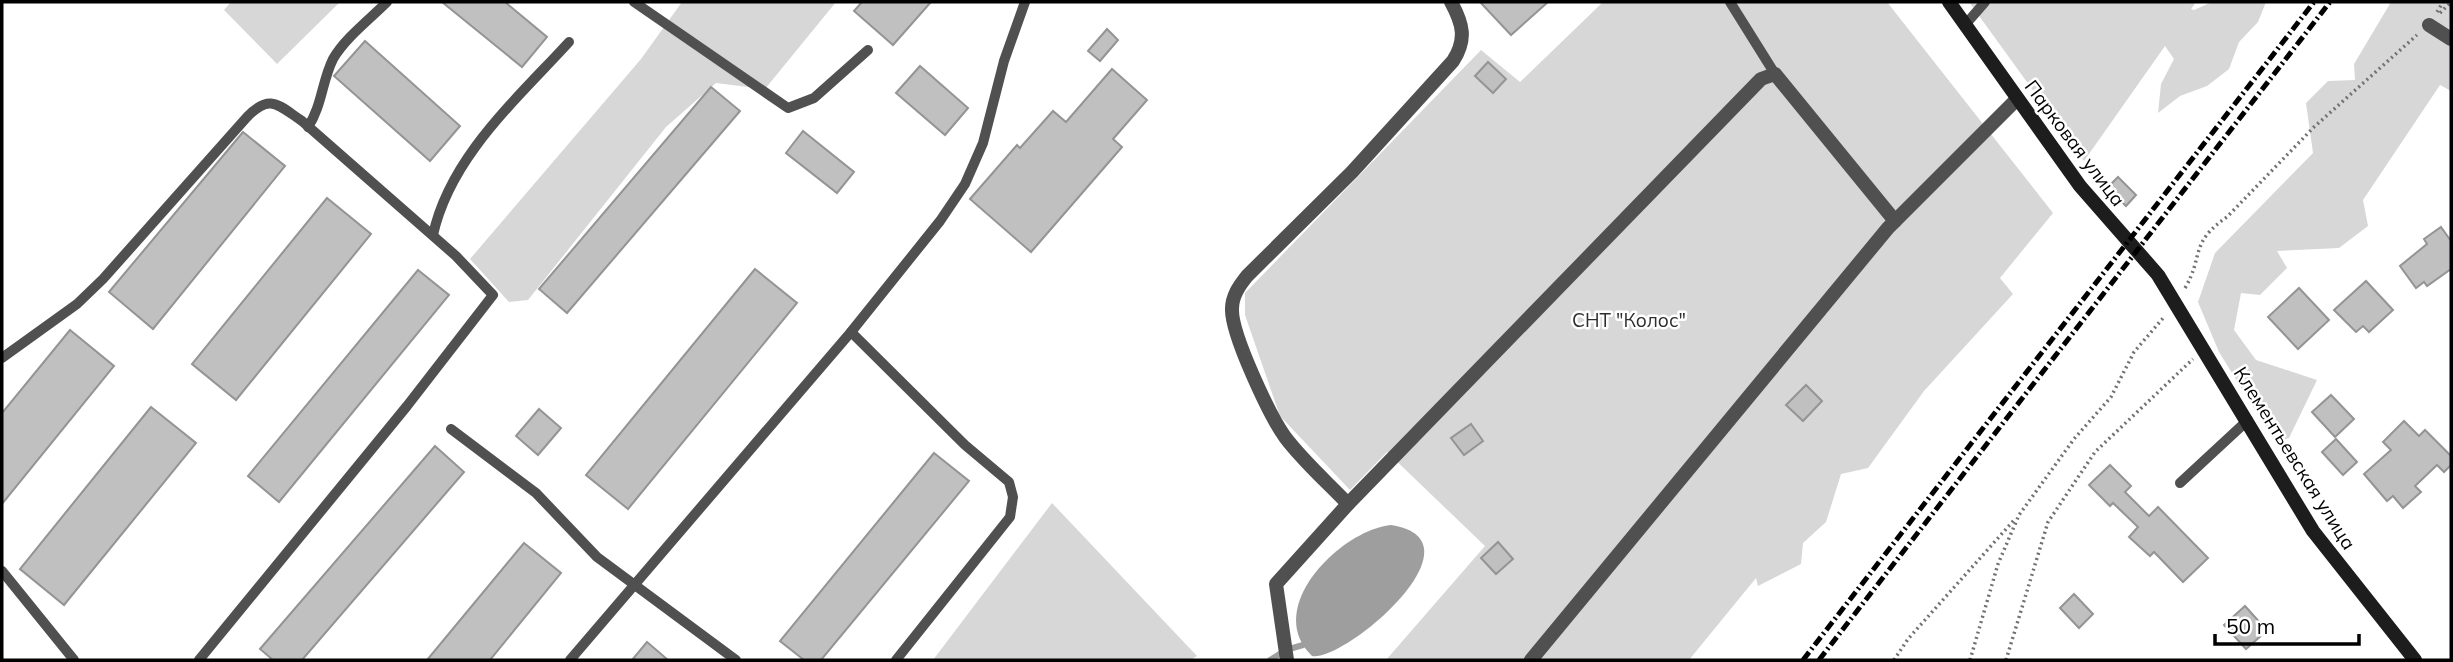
<svg xmlns="http://www.w3.org/2000/svg" width="2453" height="662" font-family="Mulish,sans-serif">
  <style>
    .green { fill: #d7d7d7 }
    .water { fill: #9e9e9e }
    .lines { fill: none; stroke-linecap: round; stroke-linejoin: round }
    .stream { stroke: #9e9e9e; stroke-width: 6 }
    .building { fill: #c0c0c0; stroke: #949494; stroke-width: 2 }
    .path { stroke: #727272; stroke-width: 3.5; stroke-dasharray: 2 3.5; stroke-linecap: butt }
    .lane { stroke: #505050; stroke-width: 10 }
    .street { stroke: #505050; stroke-width: 14 }
    .secondary { stroke: #1d1d1d; stroke-width: 14 }
    .rail { stroke: #000; stroke-width: 5; stroke-dasharray: 10 3.5 2 3.5; stroke-linecap: butt }
    .labels { text-anchor: middle; stroke-width: 5; stroke-linejoin: round; paint-order: stroke }
    .street-label { font-size: 19px; fill: #000; stroke: #fff }
    .park-label { font-size: 19px; fill: #2e2e2e; stroke: #fff }
  </style>
  <rect width="100%" height="100%" fill="#fff"/>
  <g class="green">
    <polygon points="231,2 340,2 277,64 224,10"/>
    <polygon points="682,2 836,2 765,89 716,83 666,127 528,300 509,302 470,259 641,59"/>
    <polygon points="1603,2 1887,2 2053,213 2000,278 2013,294 1924,391 1868,468 1841,474 1826,522 1803,543 1801,564 1758,586 1756,578 1689,660 1386,660 1485,546 1387,452 1350,490 1280,416 1245,315 1245,293 1481,50 1520,82"/>
    <polygon points="1969,2 2196,2 2191,9 2194,10 2212,2 2266,2 2258,22 2239,42 2229,69 2207,86 2180,96 2158,113 2161,84 2174,59 2165,46 2084,161"/>
    <polygon points="2391,2 2451,2 2451,91 2440,85 2363,200 2368,226 2339,248 2277,251 2287,268 2260,295 2241,293 2234,330 2256,360 2317,380 2289,438 2275,442 2219,352 2198,302 2215,253 2313,153 2306,103 2328,81 2355,80 2354,64"/>
    <polygon points="1052,503 1197,656 1190,660 933,660"/>
  </g>
  <path class="water" d="M1391 525C1488 540 1345 662 1312 656 1262 608 1341 530 1391 525Z"/>
  <g class="lines">
    <polyline class="stream" points="1270,660 1286,650 1303,645"/>
  </g>
  <g class="building">
    <polygon points="442,2 505,2 547,37 522,67"/>
    <polygon points="862,2 931,2 893,45 854,11"/>
    <polygon points="1480,2 1548,2 1511,35"/>
    <polygon points="1107,29 1118,40 1100,61 1088,51"/>
    <polygon points="365,41 460,126 430,161 334,76"/>
    <polygon points="1488,62 1506,79 1493,93 1475,76"/>
    <polygon points="920,66 968,108 945,135 896,93"/>
    <polygon points="1112,69 1147,100 1113,139 1122,147 1031,252 970,199 1017,145 1020,148 1053,111 1066,122"/>
    <polygon points="711,87 740,111 567,313 539,289"/>
    <polygon points="803,131 854,172 837,193 786,153"/>
    <polygon points="243,132 285,166 153,329 109,292"/>
    <polygon points="2118,177 2136,195 2126,206 2107,188"/>
    <polygon points="327,198 371,234 236,400 192,364"/>
    <polygon points="2441,227 2451,241 2451,269 2427,286 2424,282 2416,288 2400,266 2427,244 2424,239"/>
    <polygon points="755,269 797,303 628,509 586,475"/>
    <polygon points="418,270 449,295 279,502 248,476"/>
    <polygon points="2366,281 2393,310 2369,332 2363,326 2356,332 2334,310"/>
    <polygon points="2299,288 2329,320 2298,349 2268,317"/>
    <polygon points="70,330 114,366 2,504 2,413"/>
    <polygon points="1806,385 1822,401 1803,421 1786,405"/>
    <polygon points="2331,395 2354,419 2335,437 2312,412"/>
    <polygon points="151,407 196,443 64,605 20,569"/>
    <polygon points="539,409 561,428 538,455 516,436"/>
    <polygon points="2404,421 2419,436 2425,430 2451,456 2451,465 2444,472 2437,465 2415,486 2421,492 2403,508 2393,496 2387,501 2364,474 2391,450 2383,442"/>
    <polygon points="1471,424 1483,441 1464,455 1451,438"/>
    <polygon points="2336,439 2357,462 2343,475 2322,452"/>
    <polygon points="435,446 464,472 302,660 273,660 260,649"/>
    <polygon points="934,453 969,481 821,660 804,660 780,641"/>
    <polygon points="2110,465 2131,486 2125,492 2149,516 2158,507 2208,558 2183,582 2154,552 2150,556 2129,537 2138,527 2113,503 2110,506 2089,485"/>
    <polygon points="1498,542 1513,559 1496,574 1481,558"/>
    <polygon points="524,543 561,573 490,660 427,660"/>
    <polygon points="2074,594 2093,614 2079,628 2060,608"/>
    <polygon points="2245,606 2263,626 2258,631 2262,635 2246,649 2224,625"/>
    <polygon points="647,642 668,660 632,660"/>
  </g>
  <g class="lines">
    <g class="path">
      <polyline points="2437,12 2443,2"/>
      <polyline points="2440,13 2451,2"/>
      <path d="M2185 288C2204 256 2189 243 2227 217L2314 127 2417 35"/>
      <polyline points="1894,660 1908,639 2015,519"/>
      <polyline points="1970,660 1998,564 2019,515 2074,439 2111,397 2134,352 2164,317"/>
      <polyline points="2006,660 2048,522 2095,452 2193,359"/>
    </g>
    <g class="lane">
      <polyline points="634,2 788,108 814,98 868,50"/>
      <polyline points="1730,2 1775,74"/>
      <polyline points="1965,25 1985,2"/>
      <path d="M308 127C322 106 322 81 333 59 345 38 370 19 387 2"/>
      <path d="M433 235C450 157 517 99 569 42"/>
      <polyline points="851,332 965,445 1009,482 1013,497 1010,517 896,660"/>
      <path d="M2 358 77 304 103 279 247 117C270 93 278 105 302 121L456 256 493 295 407 406 199 660"/>
      <polyline points="451,429 536,493 597,557 736,660"/>
      <polyline points="2180,483 2248,420"/>
      <polyline points="2,571 74,660"/>
      <polyline points="570,660 851,332 940,221 965,184 983,143 1004,61 1025,2"/>
    </g>
    <g class="street">
      <polyline points="2429,25 2451,39"/>
      <path d="M1348 504C1327 482 1303 461 1285 437 1270 416 1231 334 1232 309 1232 296 1239 286 1247 276L1352 172 1453 61C1467 39 1463 24 1451 2"/>
      <polyline points="1287,660 1276,584 1348,504 1761,79 1775,74 1895,221"/>
      <polyline points="1531,660 1888,228 2017,99"/>
    </g>
    <polyline class="secondary" points="1949,2 2080,186 2158,275 2313,531 2415,660"/>
    <g class="rail">
      <polyline points="1803,660 2314,2"/>
      <polyline points="1819,660 2330,2"/>
    </g>
  </g>
  <g class="labels">
    <g class="street-label">
      <text transform="translate(2075 143) rotate(53)" y="7">Парковая улица</text>
      <text transform="translate(2295 458) rotate(58)" y="7">Клементьевская улица</text>
    </g>
    <g class="park-label">
      <text x="1629" y="327">СНТ "Колос"</text>
    </g>
  </g>
  <rect width="2453" height="662" fill="none" stroke="#000000" stroke-width="7"/>
  <path d="M2215 634v10h144v-10" fill="none" stroke="#000000" stroke-width="3.5"/>
  <text x="2226" y="634" font-size="21" fill="#000000" stroke="#ffffff" stroke-width="5" paint-order="stroke">50 m</text>
</svg>
